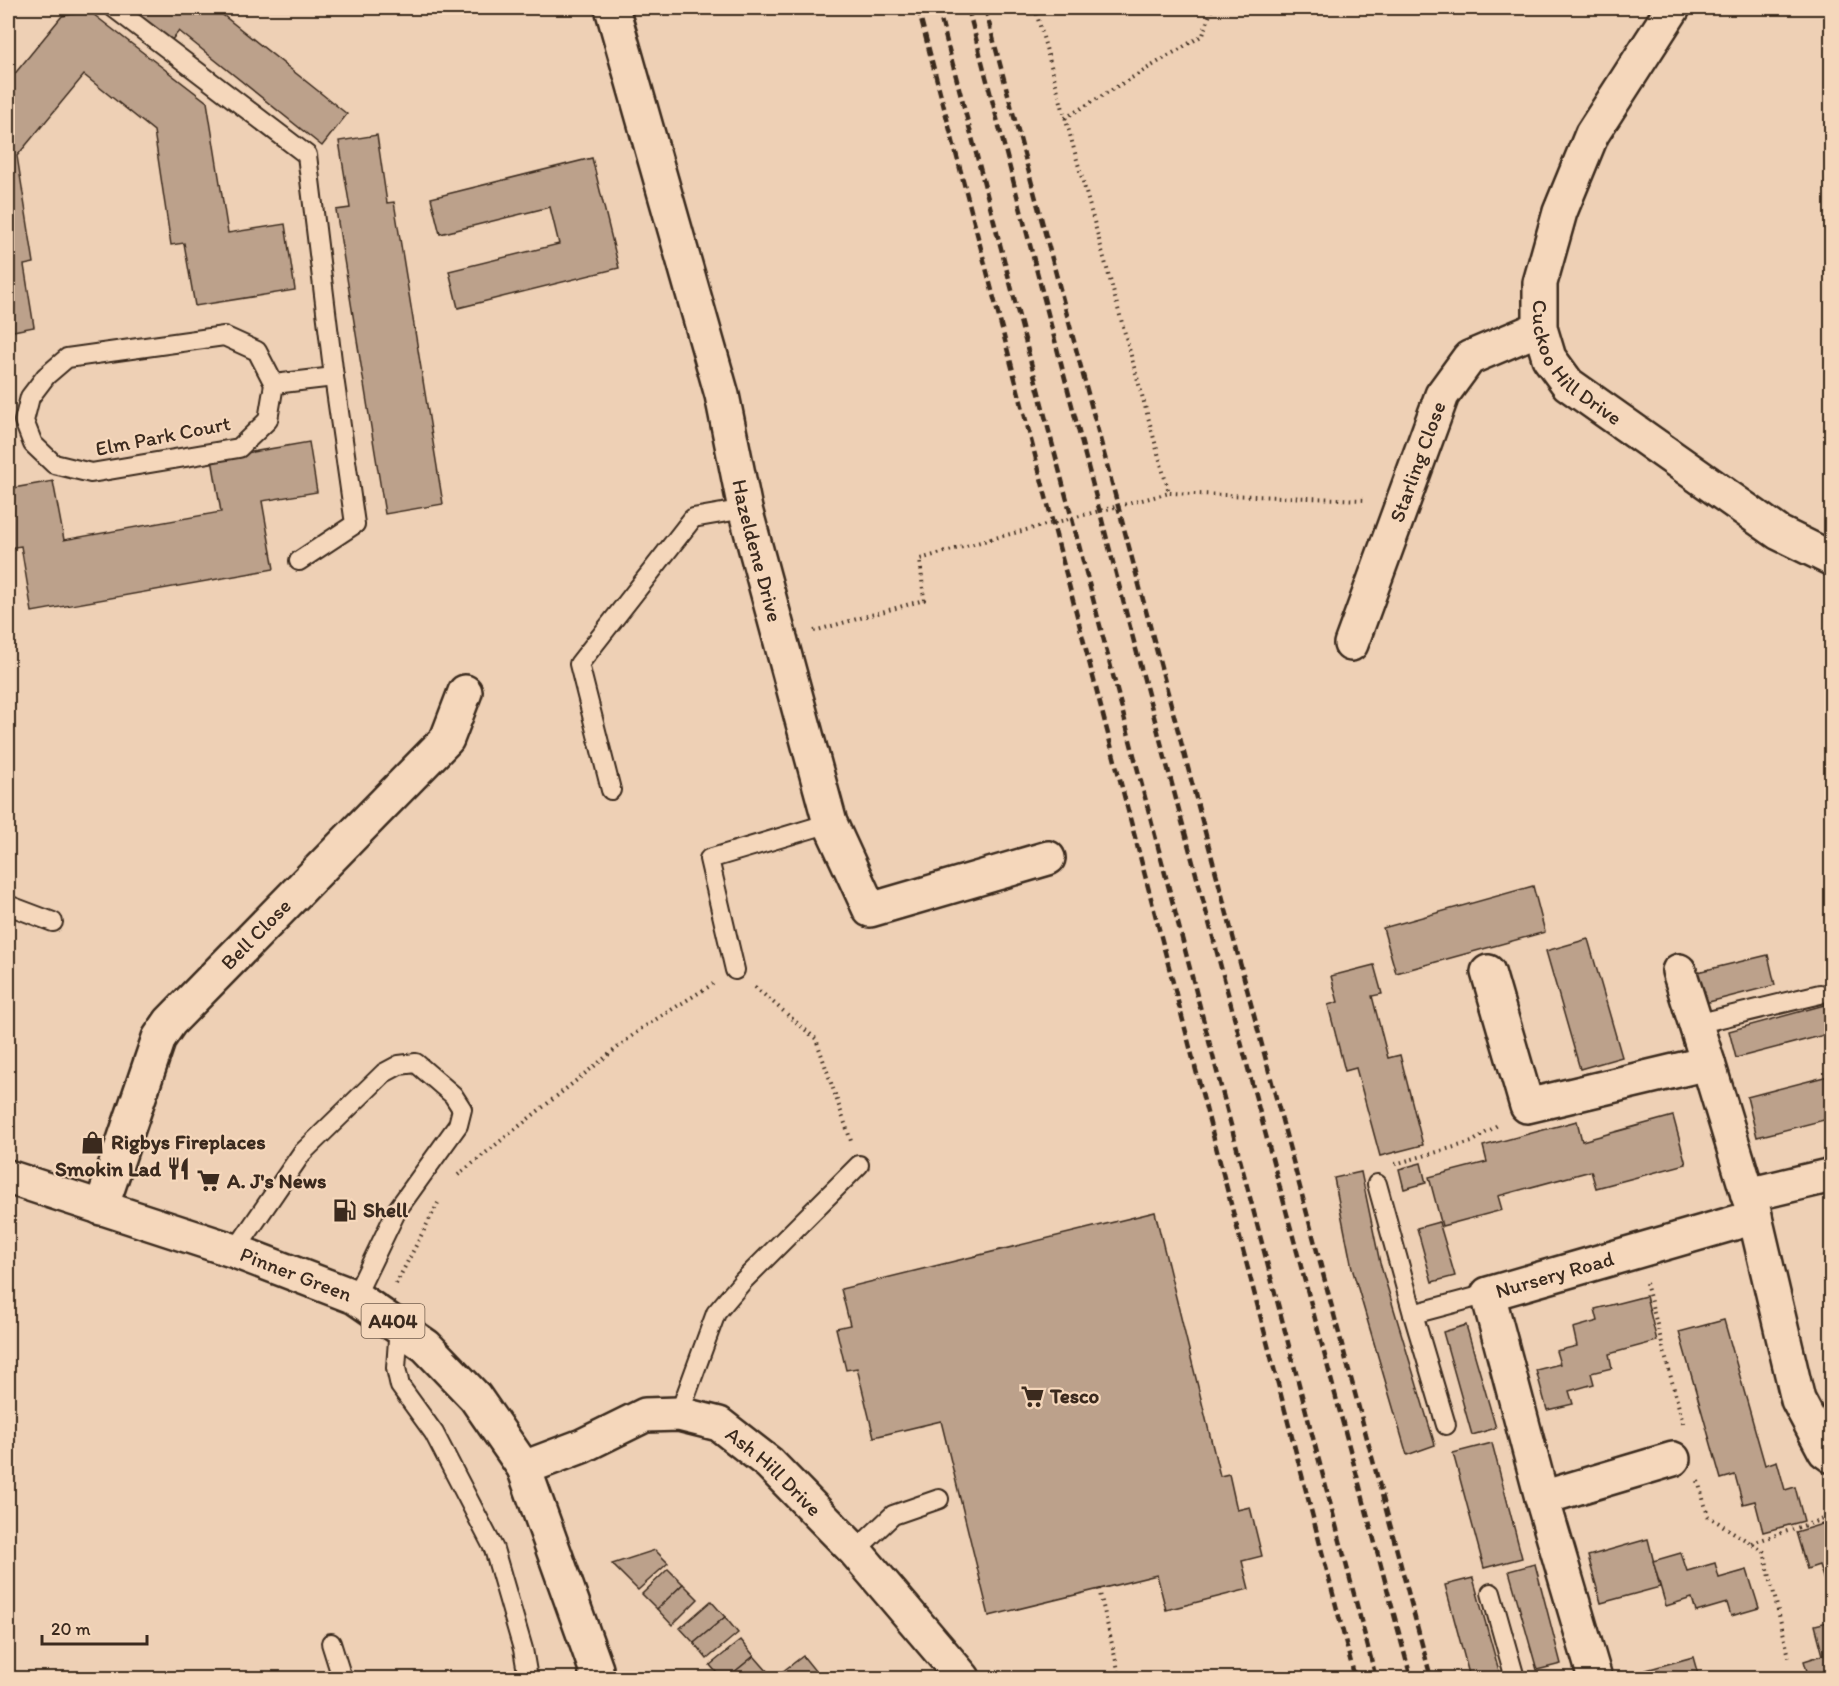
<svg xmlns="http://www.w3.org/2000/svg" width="1839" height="1686" font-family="Itim,sans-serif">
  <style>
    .building { fill: #bca18b; stroke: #3b2a1e; stroke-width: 1.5 }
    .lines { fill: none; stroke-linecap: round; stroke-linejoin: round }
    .lane-casing { stroke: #3b2a1e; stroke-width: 22 }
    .street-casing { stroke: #3b2a1e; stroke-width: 38 }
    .primary-casing { stroke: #3b2a1e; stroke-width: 38 }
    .path { stroke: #3b2a1e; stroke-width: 4; stroke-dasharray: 1.5 4.5; stroke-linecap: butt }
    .lane { stroke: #f5d7bb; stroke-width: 18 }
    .street { stroke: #f5d7bb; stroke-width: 33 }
    .primary { stroke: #f5d7bb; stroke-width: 33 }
    .rail { stroke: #3b2a1e; stroke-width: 4.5; stroke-dasharray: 9 4.5; stroke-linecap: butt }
    .path-bridge { stroke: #3b2a1e; stroke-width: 4; stroke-dasharray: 1.5 4.5; stroke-linecap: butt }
    .labels { text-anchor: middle; stroke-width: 4.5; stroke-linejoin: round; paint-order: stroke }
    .shield { fill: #f5d7bb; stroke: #735e4d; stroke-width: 1.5 }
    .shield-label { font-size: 20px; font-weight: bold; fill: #3b2a1e }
    .street-label { font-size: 21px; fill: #3b2a1e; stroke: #f5d7bb }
    .poi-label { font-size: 21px; font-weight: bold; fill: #3b2a1e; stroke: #f5d7bb; text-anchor: start }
  </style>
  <rect width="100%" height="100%" fill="#eed0b5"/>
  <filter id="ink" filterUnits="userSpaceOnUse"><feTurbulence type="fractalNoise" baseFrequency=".0167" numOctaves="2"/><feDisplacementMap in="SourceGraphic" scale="12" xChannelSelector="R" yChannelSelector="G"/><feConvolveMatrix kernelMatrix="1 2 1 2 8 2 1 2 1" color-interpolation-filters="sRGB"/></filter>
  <g filter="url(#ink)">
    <g class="building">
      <polygon points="117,8 214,8 347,114 322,146 179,31 166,47"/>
      <polygon points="89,11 207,102 228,233 285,224 295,290 195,306 184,243 171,245 154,131 84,75 17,156 34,263 24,265 34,327 8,332 8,82 62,16"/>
      <polygon points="377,135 387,203 394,202 443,504 385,514 336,210 350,208 339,141"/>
      <polygon points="592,158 619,268 458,308 449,271 559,244 550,207 440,234 431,198"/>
      <polygon points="309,442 317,492 262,501 274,569 32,612 21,546 8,548 8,489 53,481 64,540 221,512 212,459"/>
      <polygon points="1533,886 1545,932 1396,973 1383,928"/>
      <polygon points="1588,939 1622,1057 1580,1069 1546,951"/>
      <polygon points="1768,955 1775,985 1701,1004 1693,973"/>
      <polygon points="1374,965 1382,994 1372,996 1388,1058 1400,1055 1423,1145 1380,1156 1356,1068 1345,1071 1328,1005 1338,1002 1331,976"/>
      <polygon points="1832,1003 1832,1033 1736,1058 1729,1031"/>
      <polygon points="1832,1075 1832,1118 1757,1137 1747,1097"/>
      <polygon points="1673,1116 1686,1164 1596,1188 1591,1171 1498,1196 1502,1210 1442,1226 1429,1177 1487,1162 1483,1146 1577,1121 1582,1141"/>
      <polygon points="1421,1163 1426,1183 1404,1189 1399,1169"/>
      <polygon points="1361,1172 1380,1263 1435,1445 1407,1455 1352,1268 1334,1178"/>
      <polygon points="1155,1212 1220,1476 1229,1474 1237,1510 1250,1507 1262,1556 1242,1561 1249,1589 1166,1610 1157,1575 989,1616 941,1421 874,1437 857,1368 846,1370 836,1328 850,1325 841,1289"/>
      <polygon points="1439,1222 1455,1276 1432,1282 1417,1228"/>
      <polygon points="1646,1296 1657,1341 1609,1354 1612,1368 1591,1373 1594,1384 1569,1391 1573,1404 1547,1410 1536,1370 1560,1364 1556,1351 1577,1346 1573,1328 1598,1321 1595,1309"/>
      <polygon points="1724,1320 1765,1465 1777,1461 1785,1490 1795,1487 1804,1521 1763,1532 1755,1501 1743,1504 1735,1475 1721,1479 1679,1332"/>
      <polygon points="1466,1325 1496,1428 1472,1435 1443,1332"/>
      <polygon points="1492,1443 1522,1558 1484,1568 1453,1453"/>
      <polygon points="1832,1521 1832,1606 1819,1565 1807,1569 1796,1532"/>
      <polygon points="1648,1539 1660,1587 1601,1603 1588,1556"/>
      <polygon points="655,1550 668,1563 638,1590 612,1564"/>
      <polygon points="1681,1553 1687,1571 1715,1563 1719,1578 1747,1570 1759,1608 1731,1616 1727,1603 1696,1612 1692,1598 1666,1606 1653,1561"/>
      <polygon points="1535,1564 1561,1664 1537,1670 1509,1571"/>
      <polygon points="668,1569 683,1584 657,1609 642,1594"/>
      <polygon points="1473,1578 1501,1678 1470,1678 1445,1585"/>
      <polygon points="683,1584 698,1599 672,1625 657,1609"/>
      <polygon points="711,1601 725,1617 694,1643 680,1628"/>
      <polygon points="725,1617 738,1633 707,1659 694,1643"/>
      <polygon points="1832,1621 1832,1678 1809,1678 1804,1661 1823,1655 1815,1625"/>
      <polygon points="741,1640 754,1656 727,1678 721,1678 710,1665"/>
      <polygon points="754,1656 768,1672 761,1678 727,1678"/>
      <polygon points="803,1656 816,1672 807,1678 774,1678"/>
      <polygon points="1693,1657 1699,1678 1648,1678 1646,1670"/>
    </g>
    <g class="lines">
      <defs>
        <g id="lane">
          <polyline points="114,8 307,155 334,377 355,524 299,561"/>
          <polygon points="224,336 257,351 274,384 268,420 239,448 91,473 54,464 33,444 24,421 30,397 46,376 67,358"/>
          <polyline points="274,384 334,377"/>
          <polyline points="611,790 579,664 693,518 745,509"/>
          <polyline points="8,905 53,922"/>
          <polyline points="735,970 709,859 830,823"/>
          <polyline points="1696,1024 1820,994"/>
          <polyline points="1377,1184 1413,1314"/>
          <polyline points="235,1251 302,1153 384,1073 399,1065 416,1063 453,1095 462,1109 458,1125 397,1210 355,1297"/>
          <polyline points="399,1326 396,1368 400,1386 434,1433 494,1549 523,1649 528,1678"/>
          <polyline points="679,1414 716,1313 743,1281 859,1165"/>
          <polyline points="1446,1425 1413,1314 1488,1294"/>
          <polyline points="855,1551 893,1515 939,1499"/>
          <polyline points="1491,1593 1515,1678"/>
          <polyline points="331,1643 342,1678"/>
        </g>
        <g id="street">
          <path id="s1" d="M612 8 722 395 745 509 830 823 870 910 1048 858"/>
          <path id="s2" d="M1673 8 1592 134 1560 212 1540 283V328L1549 358 1568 384 1779 533 1832 559"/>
          <path id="s3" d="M1351 644 1442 395 1469 358 1540 328"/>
          <polyline points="1679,971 1708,1063"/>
          <polyline points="1488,972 1527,1106 1708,1063 1748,1195"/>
          <path id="s4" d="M101 1208 159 1038 170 1022 447 739 465 692"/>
          <polyline points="1755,1215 1748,1195 1832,1175"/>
          <path id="s5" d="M524 1468 582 1446 645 1415 679 1414 719 1424 769 1463 855 1551 963 1678"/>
          <polyline points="1542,1498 1673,1459"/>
          <path id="s6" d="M1595 1678 1542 1498 1488 1294 1755 1217 1798 1400 1825 1451 1832 1456"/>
        </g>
        <g id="primary">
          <path id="s7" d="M8 1177 235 1251 355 1297 426 1346 475 1397 524 1468 596 1669V1678"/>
        </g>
      </defs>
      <use href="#lane" class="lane-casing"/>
      <use href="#street" class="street-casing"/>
      <use href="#primary" class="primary-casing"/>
      <g class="path">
        <polyline points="1035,8 1169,493 1366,500"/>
        <polyline points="1065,118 1203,35 1212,8"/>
        <polyline points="814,631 924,600 920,559 991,539"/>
        <polyline points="755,987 816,1039 851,1141"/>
        <polyline points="1395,1164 1472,1142 1499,1124"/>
        <polyline points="458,1175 642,1028 713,984"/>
        <polyline points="1646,1283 1684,1427"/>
        <polyline points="396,1284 438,1203"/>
        <polyline points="1698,1481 1708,1516 1764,1552 1790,1661"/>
        <polyline points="1752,1543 1832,1516"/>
        <polyline points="1099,1589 1120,1678"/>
      </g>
      <use href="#lane" class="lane"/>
      <use href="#street" class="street"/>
      <use href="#primary" class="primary"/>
      <g class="rail">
        <polyline points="918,8 1355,1678"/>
        <polyline points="938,8 1376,1678"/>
        <polyline points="968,8 1126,612 1411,1678"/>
        <polyline points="985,8 1431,1678"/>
      </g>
      <polyline class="path-bridge" points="991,539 1169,493"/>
    </g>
  </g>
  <defs>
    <symbol id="shop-bare" viewBox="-9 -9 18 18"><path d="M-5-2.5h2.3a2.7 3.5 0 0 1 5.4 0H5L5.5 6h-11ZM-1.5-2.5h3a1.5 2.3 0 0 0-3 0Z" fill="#3b2a1e" stroke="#f5d7bb" stroke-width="2.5" paint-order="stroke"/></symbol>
    <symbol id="restaurant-bare" viewBox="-9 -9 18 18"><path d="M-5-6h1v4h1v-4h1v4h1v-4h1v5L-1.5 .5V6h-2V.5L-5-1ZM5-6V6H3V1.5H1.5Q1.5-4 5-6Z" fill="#3b2a1e" stroke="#f5d7bb" stroke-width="2.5" paint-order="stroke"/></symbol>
    <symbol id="supermarket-bare" viewBox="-9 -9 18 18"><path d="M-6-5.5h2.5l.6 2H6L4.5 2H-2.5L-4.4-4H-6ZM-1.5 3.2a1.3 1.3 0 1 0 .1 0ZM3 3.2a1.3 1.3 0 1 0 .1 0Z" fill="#3b2a1e" stroke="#f5d7bb" stroke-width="2.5" paint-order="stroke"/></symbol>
    <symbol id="fuel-bare" viewBox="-9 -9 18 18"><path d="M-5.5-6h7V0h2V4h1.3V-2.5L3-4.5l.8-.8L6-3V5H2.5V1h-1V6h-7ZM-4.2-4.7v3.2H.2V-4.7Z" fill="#3b2a1e" stroke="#f5d7bb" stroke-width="2.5" paint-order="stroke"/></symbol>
  </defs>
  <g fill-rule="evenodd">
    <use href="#shop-bare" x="76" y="1126" width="33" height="33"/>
    <use href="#restaurant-bare" x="162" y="1152" width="33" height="33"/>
    <use href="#supermarket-bare" x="192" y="1164" width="33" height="33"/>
    <use href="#fuel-bare" x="328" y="1194" width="33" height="33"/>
    <use href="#supermarket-bare" x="1016" y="1380" width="33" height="33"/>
  </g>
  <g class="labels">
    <rect class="shield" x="361.5" y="1304" width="63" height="34" rx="4.5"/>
    <g class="shield-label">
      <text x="393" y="1328">A404</text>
    </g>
    <g class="street-label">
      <text dy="7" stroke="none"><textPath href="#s2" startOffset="402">Cuckoo Hill Drive</textPath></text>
      <text transform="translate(163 436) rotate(-11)" y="7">Elm Park Court</text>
      <text dy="7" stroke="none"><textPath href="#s3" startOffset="194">Starling Close</textPath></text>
      <text dy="7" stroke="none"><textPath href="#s1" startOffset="562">Hazeldene Drive</textPath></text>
      <text dy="7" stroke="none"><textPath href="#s4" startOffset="322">Bell Close</textPath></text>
      <text dy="7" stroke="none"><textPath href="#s7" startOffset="304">Pinner Green</textPath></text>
      <text dy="7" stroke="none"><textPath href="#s6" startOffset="468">Nursery Road</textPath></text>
      <text dy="7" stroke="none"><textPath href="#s5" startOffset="280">Ash Hill Drive</textPath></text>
    </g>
    <g class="poi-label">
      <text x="111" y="1149">Rigbys Fireplaces</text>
      <text x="161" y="1176" text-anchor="end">Smokin Lad</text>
      <text x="227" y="1188">A. J's News</text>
      <text x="363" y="1217">Shell</text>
      <text x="1050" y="1403">Tesco</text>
    </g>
  </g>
  <rect width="1839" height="1686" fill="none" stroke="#f5d7bb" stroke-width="30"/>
  <rect x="15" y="15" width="1809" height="1656" fill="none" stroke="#3b2a1e" stroke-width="2" filter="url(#ink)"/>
  <path d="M42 1635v9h105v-9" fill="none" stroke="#3b2a1e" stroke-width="3"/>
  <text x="51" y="1635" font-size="18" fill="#3b2a1e" stroke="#f5d7bb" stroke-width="4.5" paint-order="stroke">20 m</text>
</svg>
